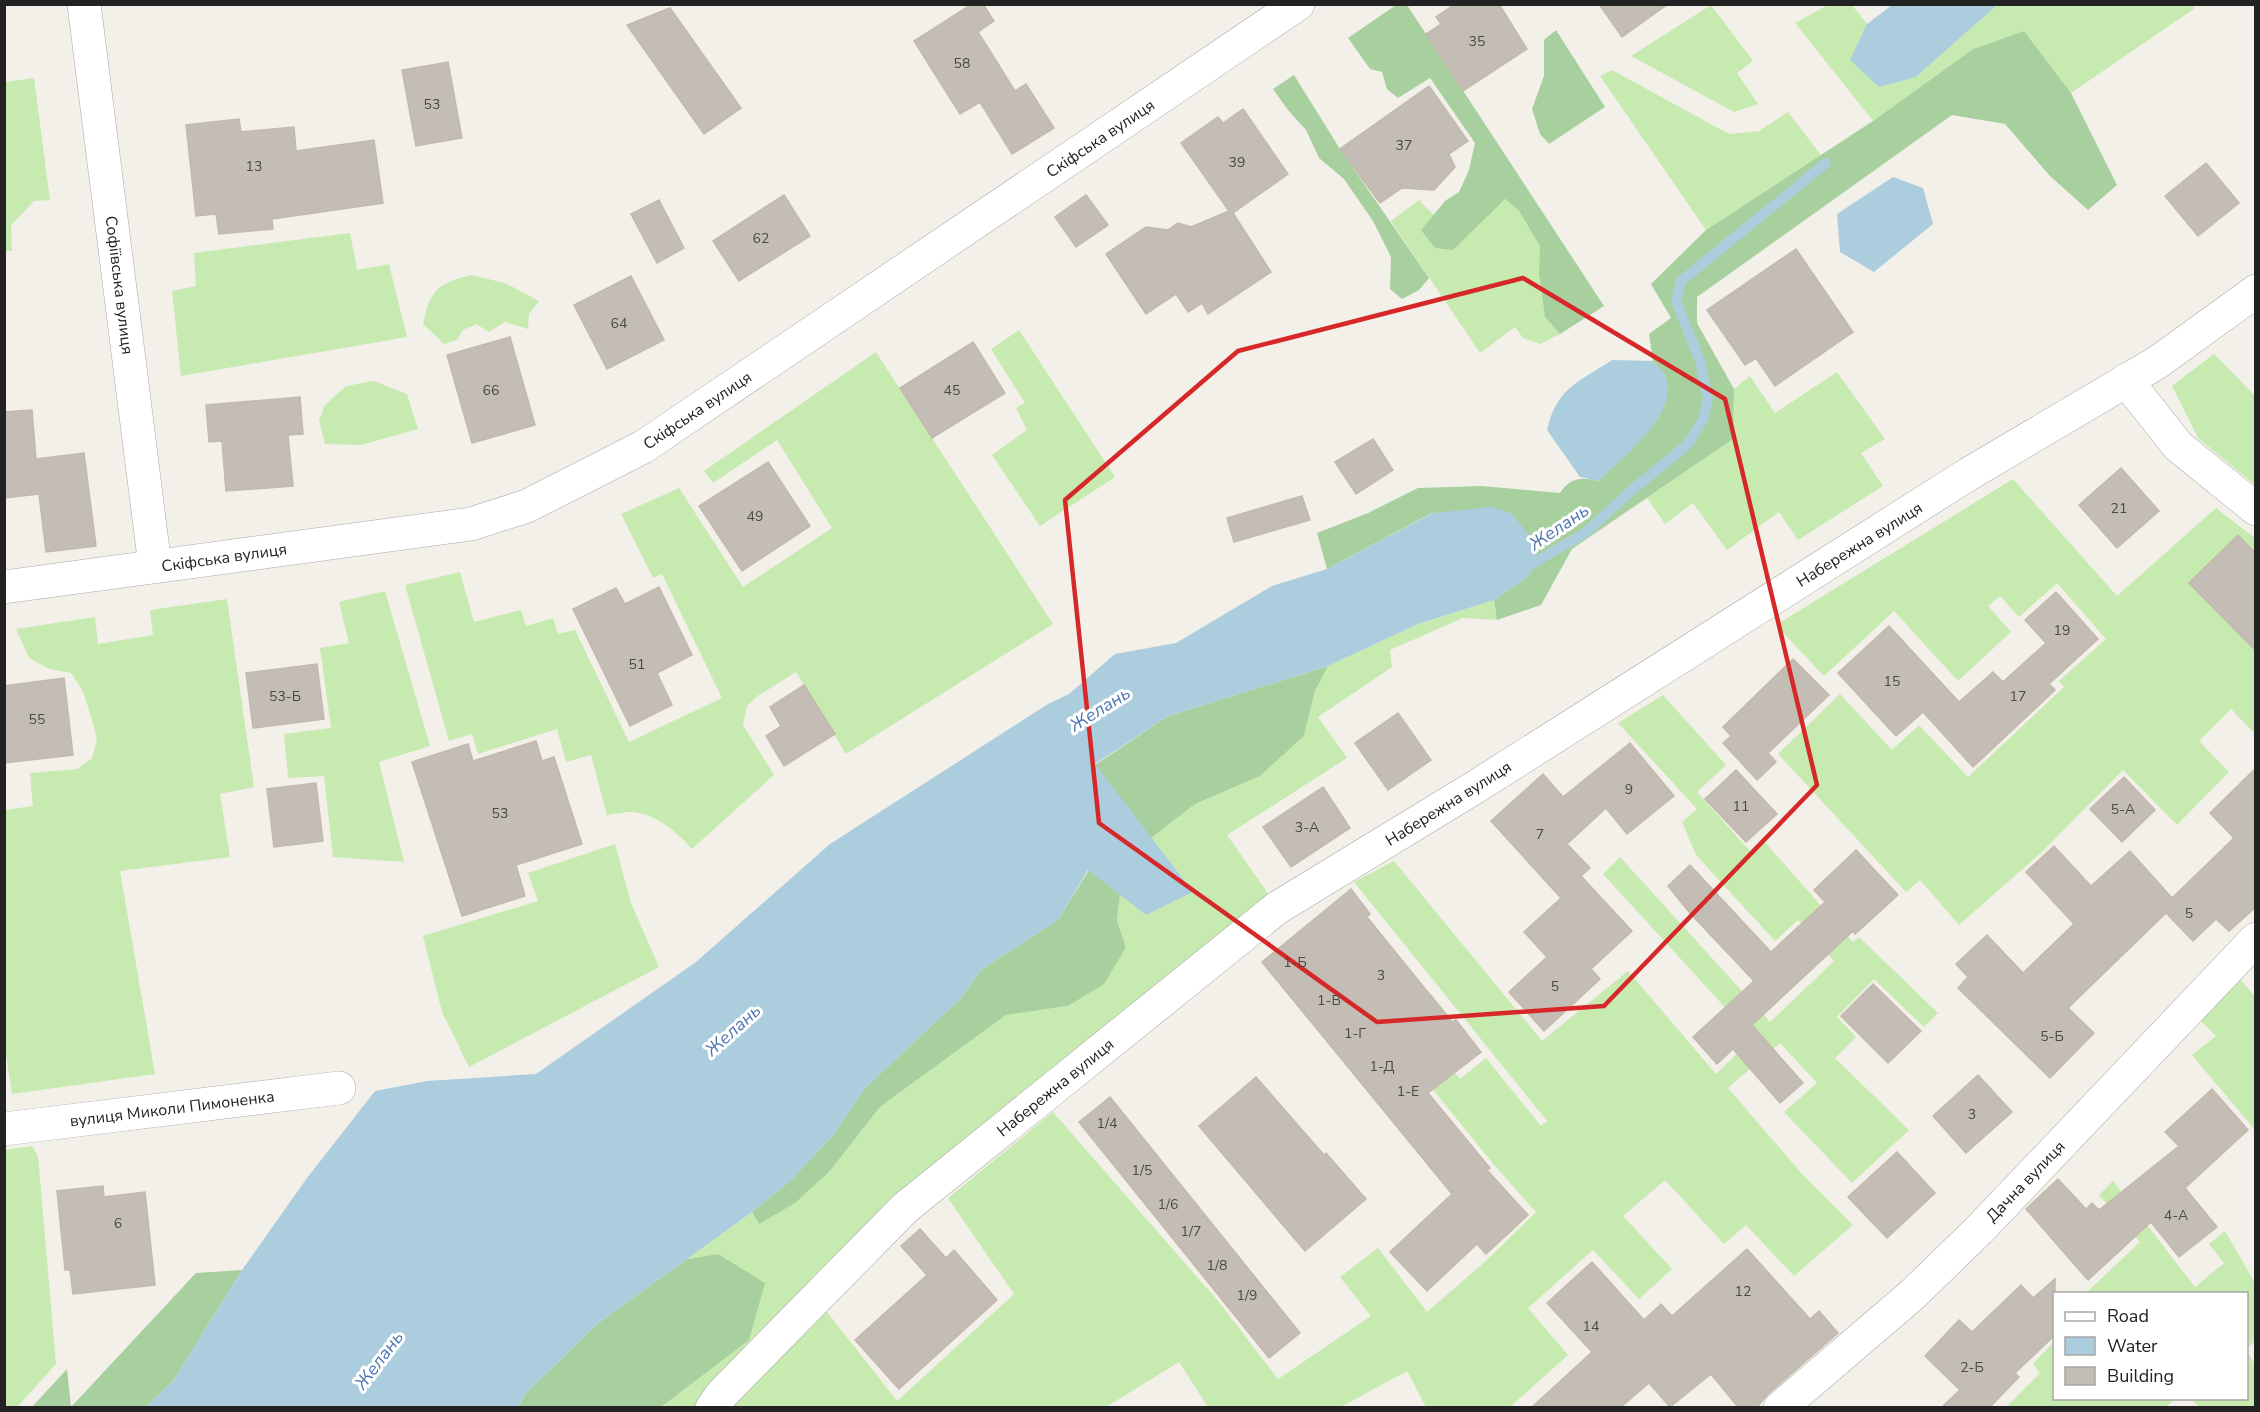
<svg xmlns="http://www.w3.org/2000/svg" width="2260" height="1412" font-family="'Nunito Sans',sans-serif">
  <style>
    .grass { fill: #c7eab1 }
    .forest { fill: #a8d09f }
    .water { fill: #abcdde }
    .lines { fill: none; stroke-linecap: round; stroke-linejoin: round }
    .stream { stroke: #abcdde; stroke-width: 10 }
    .building { fill: #c3bdb5; stroke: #c3b9ac; stroke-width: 1.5 }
    .minor-casing { stroke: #a9a9a9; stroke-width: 34 }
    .minor { stroke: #fff; stroke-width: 33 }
    .marked { fill: none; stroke: #d62828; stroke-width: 4.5; stroke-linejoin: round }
    .labels { text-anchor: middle; stroke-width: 6; stroke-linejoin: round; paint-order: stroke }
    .number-label { font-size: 14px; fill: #4a4947 }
    .street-label { font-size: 16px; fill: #222; stroke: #fff }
    .water-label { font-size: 18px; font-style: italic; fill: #4f75b1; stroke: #fff }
  </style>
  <rect width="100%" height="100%" fill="#f2f0e9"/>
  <g class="grass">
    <polygon points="2192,4 2195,8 2071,93 2024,31 1973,49 1873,121 1795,23 1828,5 1852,5 1867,24 1851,60 1916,77 1997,5"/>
    <polygon points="1711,5 1753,61 1737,73 1758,104 1734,112 1631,56"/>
    <polygon points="1612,70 1729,134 1759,131 1788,112 1821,155 1706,230 1600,76"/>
    <polygon points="34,78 50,200 34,201 11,225 12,251 5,251 5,82"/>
    <polygon points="1505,199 1519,211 1541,246 1539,274 1545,316 1560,334 1541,344 1523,338 1515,327 1480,353 1391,221 1419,200 1434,215 1422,230 1486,216"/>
    <polygon points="350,233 357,270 389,264 407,337 181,376 172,291 196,286 194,253"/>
    <path d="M471 275 505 283 539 301 529 314 528 329 505 322 489 332 476 324 463 330 457 340 444 344 423 324C431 289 437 284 471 275Z"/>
    <polygon points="1019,330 1115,477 1040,526 992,455 1027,430 1016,408 1025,403 991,349"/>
    <path d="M876 352 1053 624 846 754 796 672 759 695 747 706 743 725 774 775 692 849C677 832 655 813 631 812 623 812 615 814 607 815L591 755 566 762 557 729 478 754 472 734 449 741 405 585 460 572 474 622 521 610 526 626 553 618 558 634 575 630 629 742 722 698 662 574 653 578 621 514 679 488 743 587 832 528 777 440 713 483 704 471Z"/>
    <polygon points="2214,354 2255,396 2255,485 2198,438 2172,386"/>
    <polygon points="1837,372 1885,439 1861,453 1883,486 1798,540 1779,512 1727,550 1693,503 1665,524 1647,498 1733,439 1734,389 1750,376 1775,413"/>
    <polygon points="374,381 407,394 418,429 361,445 325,444 319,420 325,405 346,386"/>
    <polygon points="2013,479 2117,596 2216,508 2255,538 2255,734 2231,709 2199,741 2229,772 2177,825 2123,770 2042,852 1959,925 1920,880 1906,892 1778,754 1840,694 1892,750 1919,725 1968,777 2064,687 2059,681 2106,639 2057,583 2019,617 2000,596 1988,606 2011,632 1958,681 1894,611 1824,676 1776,625"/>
    <polygon points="385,591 430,746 379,762 404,862 333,857 324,776 288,778 284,734 331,728 320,648 349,643 339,602"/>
    <polygon points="227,599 254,787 220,794 230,857 120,871 155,1074 12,1094 4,1042 5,810 33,806 30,773 77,769 92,758 97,739 92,720 83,691 71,673 49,669 29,658 16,629 95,617 98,644 153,635 150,610"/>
    <polygon points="1494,600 1497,620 1463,618 1390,650 1392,667 1318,717 1347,758 1227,835 1272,899 700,1407 661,1408 671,1398 718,1254 687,1259 752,1212 759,1223 829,1172 880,1107 1006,1015 1068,1006 1126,947 1117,921 1120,894 1146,915 1193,892 1151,838 1195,804 1260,776 1304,736 1315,691 1328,666 1418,624"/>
    <polygon points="1663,695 1726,765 1697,792 1750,851 1762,839 1853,942 1859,937 1938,1013 1924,1027 1874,979 1837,1017 1856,1037 1835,1058 1909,1130 1852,1183 1784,1112 1817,1083 1780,1043 1728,1088 1802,1174 1853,1225 1794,1276 1746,1225 1724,1244 1665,1180 1623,1216 1672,1269 1639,1299 1593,1250 1528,1308 1568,1355 1510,1407 1426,1407 1407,1371 1341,1407 1208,1407 1179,1362 1106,1407 728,1408 824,1308 897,1401 1014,1294 948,1198 1053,1112 1218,1301 1278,1379 1371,1316 1340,1277 1378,1248 1427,1312 1487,1260 1536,1212 1496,1167 1384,1030 1431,994 1449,1016 1426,1036 1460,1079 1486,1058 1541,1126 1547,1121 1354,882 1394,861 1542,1041 1628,971 1716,1074 1753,1038 1603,874 1620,857 1770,1022 1834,961 1798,920 1775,941 1696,855 1682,822 1697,809 1618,723"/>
    <polygon points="615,844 631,903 659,967 469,1067 442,1012 423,936 538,901 528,873"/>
    <polygon points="2241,980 2255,997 2255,1130 2192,1055 2216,1036 2199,1019"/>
    <polygon points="32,1146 38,1156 56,1364 17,1407 5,1407 5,1150"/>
    <polygon points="2113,1181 2195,1287 2224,1263 2209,1244 2225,1231 2255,1283 2255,1341 2247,1348 2246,1294 2085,1294 2140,1242 2099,1195"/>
    <polygon points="2054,1342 2054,1398 2175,1399 2166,1407 2006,1407 2040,1373 2033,1364"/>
    <polygon points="2247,1352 2255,1364 2255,1407 2199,1407 2191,1399 2246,1398"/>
  </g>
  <g class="forest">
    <polygon points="1396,5 1407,5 1604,306 1560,334 1545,317 1539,274 1540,246 1519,211 1505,199 1453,250 1435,248 1421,230 1445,201 1459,192 1469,170 1475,143 1430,78 1398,98 1387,89 1382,72 1370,69 1348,38"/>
    <polygon points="1556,30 1605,107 1549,144 1540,134 1532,109 1544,76 1544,40"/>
    <path d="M2024 31 2071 93 2117 185 2088 210 2050 176 2005 124 1952 115 1697 297V323L1734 389 1733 439 1572 549 1541 605 1497 620 1494 600 1525 579 1536 564 1432 513 1327 569 1317 533 1368 513 1418 488 1482 486 1560 493C1571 477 1581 477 1599 481L1665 375 1653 361 1649 334 1671 318 1651 284 1706 230 1873 121 1973 49Z"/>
    <polygon points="1294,75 1340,149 1429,278 1419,290 1402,299 1390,289 1391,257 1373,221 1344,179 1319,158 1306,130 1288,110 1273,89"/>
    <polygon points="1328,666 1315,691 1304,736 1260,776 1195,804 1151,838 1095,765 1168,716"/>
    <polygon points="1089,870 1120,894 1117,921 1126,947 1104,984 1068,1006 1006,1015 880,1107 829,1172 795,1203 759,1224 752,1212 790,1181 834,1134 865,1088 960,999 982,969 1058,920"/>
    <polygon points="718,1254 765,1283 749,1340 661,1407 518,1408 525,1394 597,1324 687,1259"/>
    <polygon points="242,1270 174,1380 146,1407 31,1408 67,1369 71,1407 196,1273"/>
  </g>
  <g class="water">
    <polygon points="1892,5 1892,4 1997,5 1916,77 1879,87 1850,60 1867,24"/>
    <polygon points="1893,177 1923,188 1933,224 1874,272 1840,252 1837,214"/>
    <path d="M1612 360 1653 361C1656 366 1663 370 1665 375 1682 412 1622 458 1599 481L1580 477 1547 430C1557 387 1579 382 1612 360Z"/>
    <polygon points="1493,507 1512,514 1537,545 1536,564 1525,579 1494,600 1418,624 1328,666 1168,716 1095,764 1193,892 1146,915 1088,870 1058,920 982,969 960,999 865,1088 834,1134 790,1181 752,1212 597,1324 525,1394 518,1407 146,1407 174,1380 242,1270 307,1178 375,1091 427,1081 536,1074 696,962 830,844 1048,704 1069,694 1115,654 1176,643 1272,586 1327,569 1433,513"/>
  </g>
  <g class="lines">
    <polyline class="stream" points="1525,568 1585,533 1633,489 1687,445 1703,420 1708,398 1700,361 1676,301 1681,281 1826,163"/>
  </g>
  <g class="building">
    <polygon points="972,4 983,4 994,21 978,32 1015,91 1026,84 1054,128 1012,154 980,102 960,114 914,41"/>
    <polygon points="1455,4 1499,4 1527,49 1463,91 1426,34 1441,24 1436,17"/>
    <polygon points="1599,4 1668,4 1622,37"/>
    <polygon points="670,8 741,108 704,134 627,25"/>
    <polygon points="448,62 462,138 416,146 402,70"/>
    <polygon points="1429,86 1468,141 1449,154 1455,167 1434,190 1402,188 1380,203 1340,149"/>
    <polygon points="1243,109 1288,174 1233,213 1271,272 1208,314 1202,303 1188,312 1176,294 1146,314 1106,254 1146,227 1168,230 1178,223 1191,227 1229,211 1181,143 1218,117 1223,123"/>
    <polygon points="239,119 241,132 294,127 296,151 374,140 383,203 272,219 273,229 219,234 216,214 196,216 186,125"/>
    <polygon points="2206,163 2239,203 2198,236 2165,196"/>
    <polygon points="784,195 810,236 739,281 713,241"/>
    <polygon points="1086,195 1108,225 1076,247 1055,217"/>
    <polygon points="659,200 684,248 657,263 631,214"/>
    <polygon points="1796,249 1853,332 1775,386 1756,358 1745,365 1707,310"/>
    <polygon points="631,276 664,340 607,369 574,305"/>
    <polygon points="510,337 535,425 472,443 447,355"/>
    <polygon points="973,342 1005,393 932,438 900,388"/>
    <polygon points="300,397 303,434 288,435 293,486 226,491 222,441 209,442 206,405"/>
    <polygon points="32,410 36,459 84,453 96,546 46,552 39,494 4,498 4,412"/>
    <polygon points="1373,439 1393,470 1356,494 1335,462"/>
    <polygon points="768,462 810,526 742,571 699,506"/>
    <polygon points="2121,468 2159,511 2117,548 2079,505"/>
    <polygon points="1302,496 1310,520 1234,542 1227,518"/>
    <polygon points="2238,535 2256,554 2256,651 2189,583"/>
    <polygon points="659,587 692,655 657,673 672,705 630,726 573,609 616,588 625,604"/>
    <polygon points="2056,592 2098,639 2049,684 2055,690 1973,767 1923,712 1896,736 1838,673 1889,626 1959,702 1993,672 2003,682 2046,643 2025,620"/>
    <polygon points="1793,659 1829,695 1768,753 1776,762 1757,780 1723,743 1731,736 1723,727"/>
    <polygon points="317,664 324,719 253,728 246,673"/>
    <polygon points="64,678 73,755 4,763 4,686"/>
    <polygon points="804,685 835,734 784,766 766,736 781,726 770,707"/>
    <polygon points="1398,713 1431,760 1388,790 1355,743"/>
    <polygon points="536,741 542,761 554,757 582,844 516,865 525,896 462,916 412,762 468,744 473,761"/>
    <polygon points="1630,743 1674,796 1627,834 1606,808 1567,844 1590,868 1581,876 1632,931 1591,969 1600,979 1544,1031 1509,992 1547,957 1524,932 1561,898 1491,821 1543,774 1563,797"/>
    <polygon points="2256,768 2256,907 2229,931 2216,919 2193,941 2166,913 2068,1008 2094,1033 2050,1078 1958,988 1968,977 1956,964 1987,935 2023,973 2074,924 2026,872 2054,846 2091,886 2130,851 2172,898 2234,838 2210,813"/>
    <polygon points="1736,770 1777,814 1746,842 1705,799"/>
    <polygon points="2124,777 2155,810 2122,842 2090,809"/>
    <polygon points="316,783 323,841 274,847 267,789"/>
    <polygon points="1323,787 1350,828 1291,867 1263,827"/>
    <polygon points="1856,850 1898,895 1855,934 1853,931 1752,1025 1803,1083 1780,1103 1733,1049 1717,1064 1693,1037 1754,981 1689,912 1668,886 1690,865 1771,952 1825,902 1814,890"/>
    <polygon points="1351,889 1370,914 1367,917 1452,1022 1456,1020 1481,1052 1428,1093 1490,1168 1487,1170 1528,1215 1486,1254 1477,1244 1427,1291 1390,1252 1452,1194 1262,962"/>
    <polygon points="1873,984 1921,1031 1888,1063 1841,1016"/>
    <polygon points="1978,1075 2012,1112 1966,1153 1933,1116"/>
    <polygon points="1256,1077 1324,1155 1326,1153 1366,1199 1305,1251 1199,1126"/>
    <polygon points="2212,1089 2248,1130 2185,1188 2217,1227 2179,1257 2151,1222 2088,1280 2026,1209 2058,1179 2086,1209 2092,1203 2099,1210 2179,1146 2165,1132"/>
    <polygon points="1110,1097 1300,1333 1269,1358 1079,1122"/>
    <polygon points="1897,1152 1935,1193 1887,1238 1848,1197"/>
    <polygon points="103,1186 104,1197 145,1192 155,1285 73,1294 70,1270 65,1270 57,1191"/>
    <polygon points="920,1229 946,1258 954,1250 997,1300 899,1389 855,1340 927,1275 901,1246"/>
    <polygon points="1747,1249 1810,1319 1819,1311 1838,1333 1768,1394 1757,1407 1738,1407 1711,1374 1670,1407 1649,1383 1621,1407 1532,1407 1592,1352 1547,1303 1592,1262 1644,1320 1661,1304 1672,1316"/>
    <polygon points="2055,1279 2055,1335 2015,1373 2019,1377 1990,1407 1942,1407 1960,1390 1925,1356 1959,1320 1972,1332 2021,1285 2033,1298"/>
  </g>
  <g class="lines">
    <defs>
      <g id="minor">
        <polyline points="84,4 155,566"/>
        <polyline points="2126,380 2178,446 2256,509"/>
        <polyline points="4,587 471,524 527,506 643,447 1298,4"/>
        <polyline points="4,1129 339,1088"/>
        <polyline points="712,1408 722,1394 905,1208 1277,908 1477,786 1967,475 2158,362 2256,291"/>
        <polyline points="1780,1408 1912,1295 1979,1230 2256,939"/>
      </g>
    </defs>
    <use href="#minor" class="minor-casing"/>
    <use href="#minor" class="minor"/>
  </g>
  <path class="marked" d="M1523 278 1725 399 1817 785 1604 1006 1377 1022 1099 823 1065 500 1238 351Z"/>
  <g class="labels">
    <g class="number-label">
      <text x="1477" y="46">35</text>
      <text x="962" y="68">58</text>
      <text x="432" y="109">53</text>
      <text x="1404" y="150">37</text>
      <text x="1237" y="167">39</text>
      <text x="254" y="171">13</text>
      <text x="761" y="243">62</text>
      <text x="619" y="328">64</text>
      <text x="491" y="395">66</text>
      <text x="952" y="395">45</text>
      <text x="2119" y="513">21</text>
      <text x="755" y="521">49</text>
      <text x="2062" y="635">19</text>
      <text x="637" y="669">51</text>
      <text x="1892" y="686">15</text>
      <text x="285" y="701">53-Б</text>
      <text x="2018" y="701">17</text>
      <text x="37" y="724">55</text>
      <text x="1629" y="794">9</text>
      <text x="1741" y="811">11</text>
      <text x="2123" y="814">5-А</text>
      <text x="500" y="818">53</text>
      <text x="1307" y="832">3-А</text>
      <text x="1540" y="839">7</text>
      <text x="2189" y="918">5</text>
      <text x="1295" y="967">1-Б</text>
      <text x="1381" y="980">3</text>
      <text x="1555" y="991">5</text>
      <text x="1329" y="1005">1-В</text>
      <text x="1355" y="1038">1-Г</text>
      <text x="2052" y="1041">5-Б</text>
      <text x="1382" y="1071">1-Д</text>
      <text x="1408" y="1096">1-Е</text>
      <text x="1972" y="1119">3</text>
      <text x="1107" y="1128">1/4</text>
      <text x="1142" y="1175">1/5</text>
      <text x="1168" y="1209">1/6</text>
      <text x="2176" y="1220">4-А</text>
      <text x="118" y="1228">6</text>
      <text x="1191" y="1236">1/7</text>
      <text x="1217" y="1270">1/8</text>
      <text x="1743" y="1296">12</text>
      <text x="1247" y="1300">1/9</text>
      <text x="1591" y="1331">14</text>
      <text x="1972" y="1372">2-Б</text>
    </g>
    <g class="street-label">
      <text transform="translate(1100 138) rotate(-34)" y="6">Скіфська вулиця</text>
      <text transform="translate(120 285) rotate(83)" y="6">Софіївська вулиця</text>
      <text transform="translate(697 410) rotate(-34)" y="6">Скіфська вулиця</text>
      <text transform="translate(1859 544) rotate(-32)" y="6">Набережна вулиця</text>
      <text transform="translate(224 557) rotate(-8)" y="6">Скіфська вулиця</text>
      <text transform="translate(1448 803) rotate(-32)" y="6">Набережна вулиця</text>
      <text transform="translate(1055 1087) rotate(-39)" y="6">Набережна вулиця</text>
      <text transform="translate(172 1108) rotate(-7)" y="6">вулиця Миколи Пимоненка</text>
      <text transform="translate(2025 1181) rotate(-46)" y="6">Дачна вулиця</text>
    </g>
    <g class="water-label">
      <text transform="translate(1559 527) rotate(-34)" y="6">Желань</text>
      <text transform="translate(1100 709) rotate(-32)" y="6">Желань</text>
      <text transform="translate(733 1030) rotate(-42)" y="6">Желань</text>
      <text transform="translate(379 1360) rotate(-53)" y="6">Желань</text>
    </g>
  </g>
  <rect width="2260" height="1412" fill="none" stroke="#222222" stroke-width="12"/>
  <rect x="2053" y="1292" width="195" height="108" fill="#ffffff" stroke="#a7a7a7" stroke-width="1.5"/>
  <rect x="2065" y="1312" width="30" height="9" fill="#ffffff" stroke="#a7a7a7" stroke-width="1.5"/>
  <text x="2107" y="1322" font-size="18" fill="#222222">Road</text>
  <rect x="2065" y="1337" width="30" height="18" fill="#abcdde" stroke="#a7a7a7" stroke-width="1.5"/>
  <text x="2107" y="1352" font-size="18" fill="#222222">Water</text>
  <rect x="2065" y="1367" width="30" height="18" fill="#c3bdb5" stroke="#a7a7a7" stroke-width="1.5"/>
  <text x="2107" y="1382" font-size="18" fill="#222222">Building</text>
</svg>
